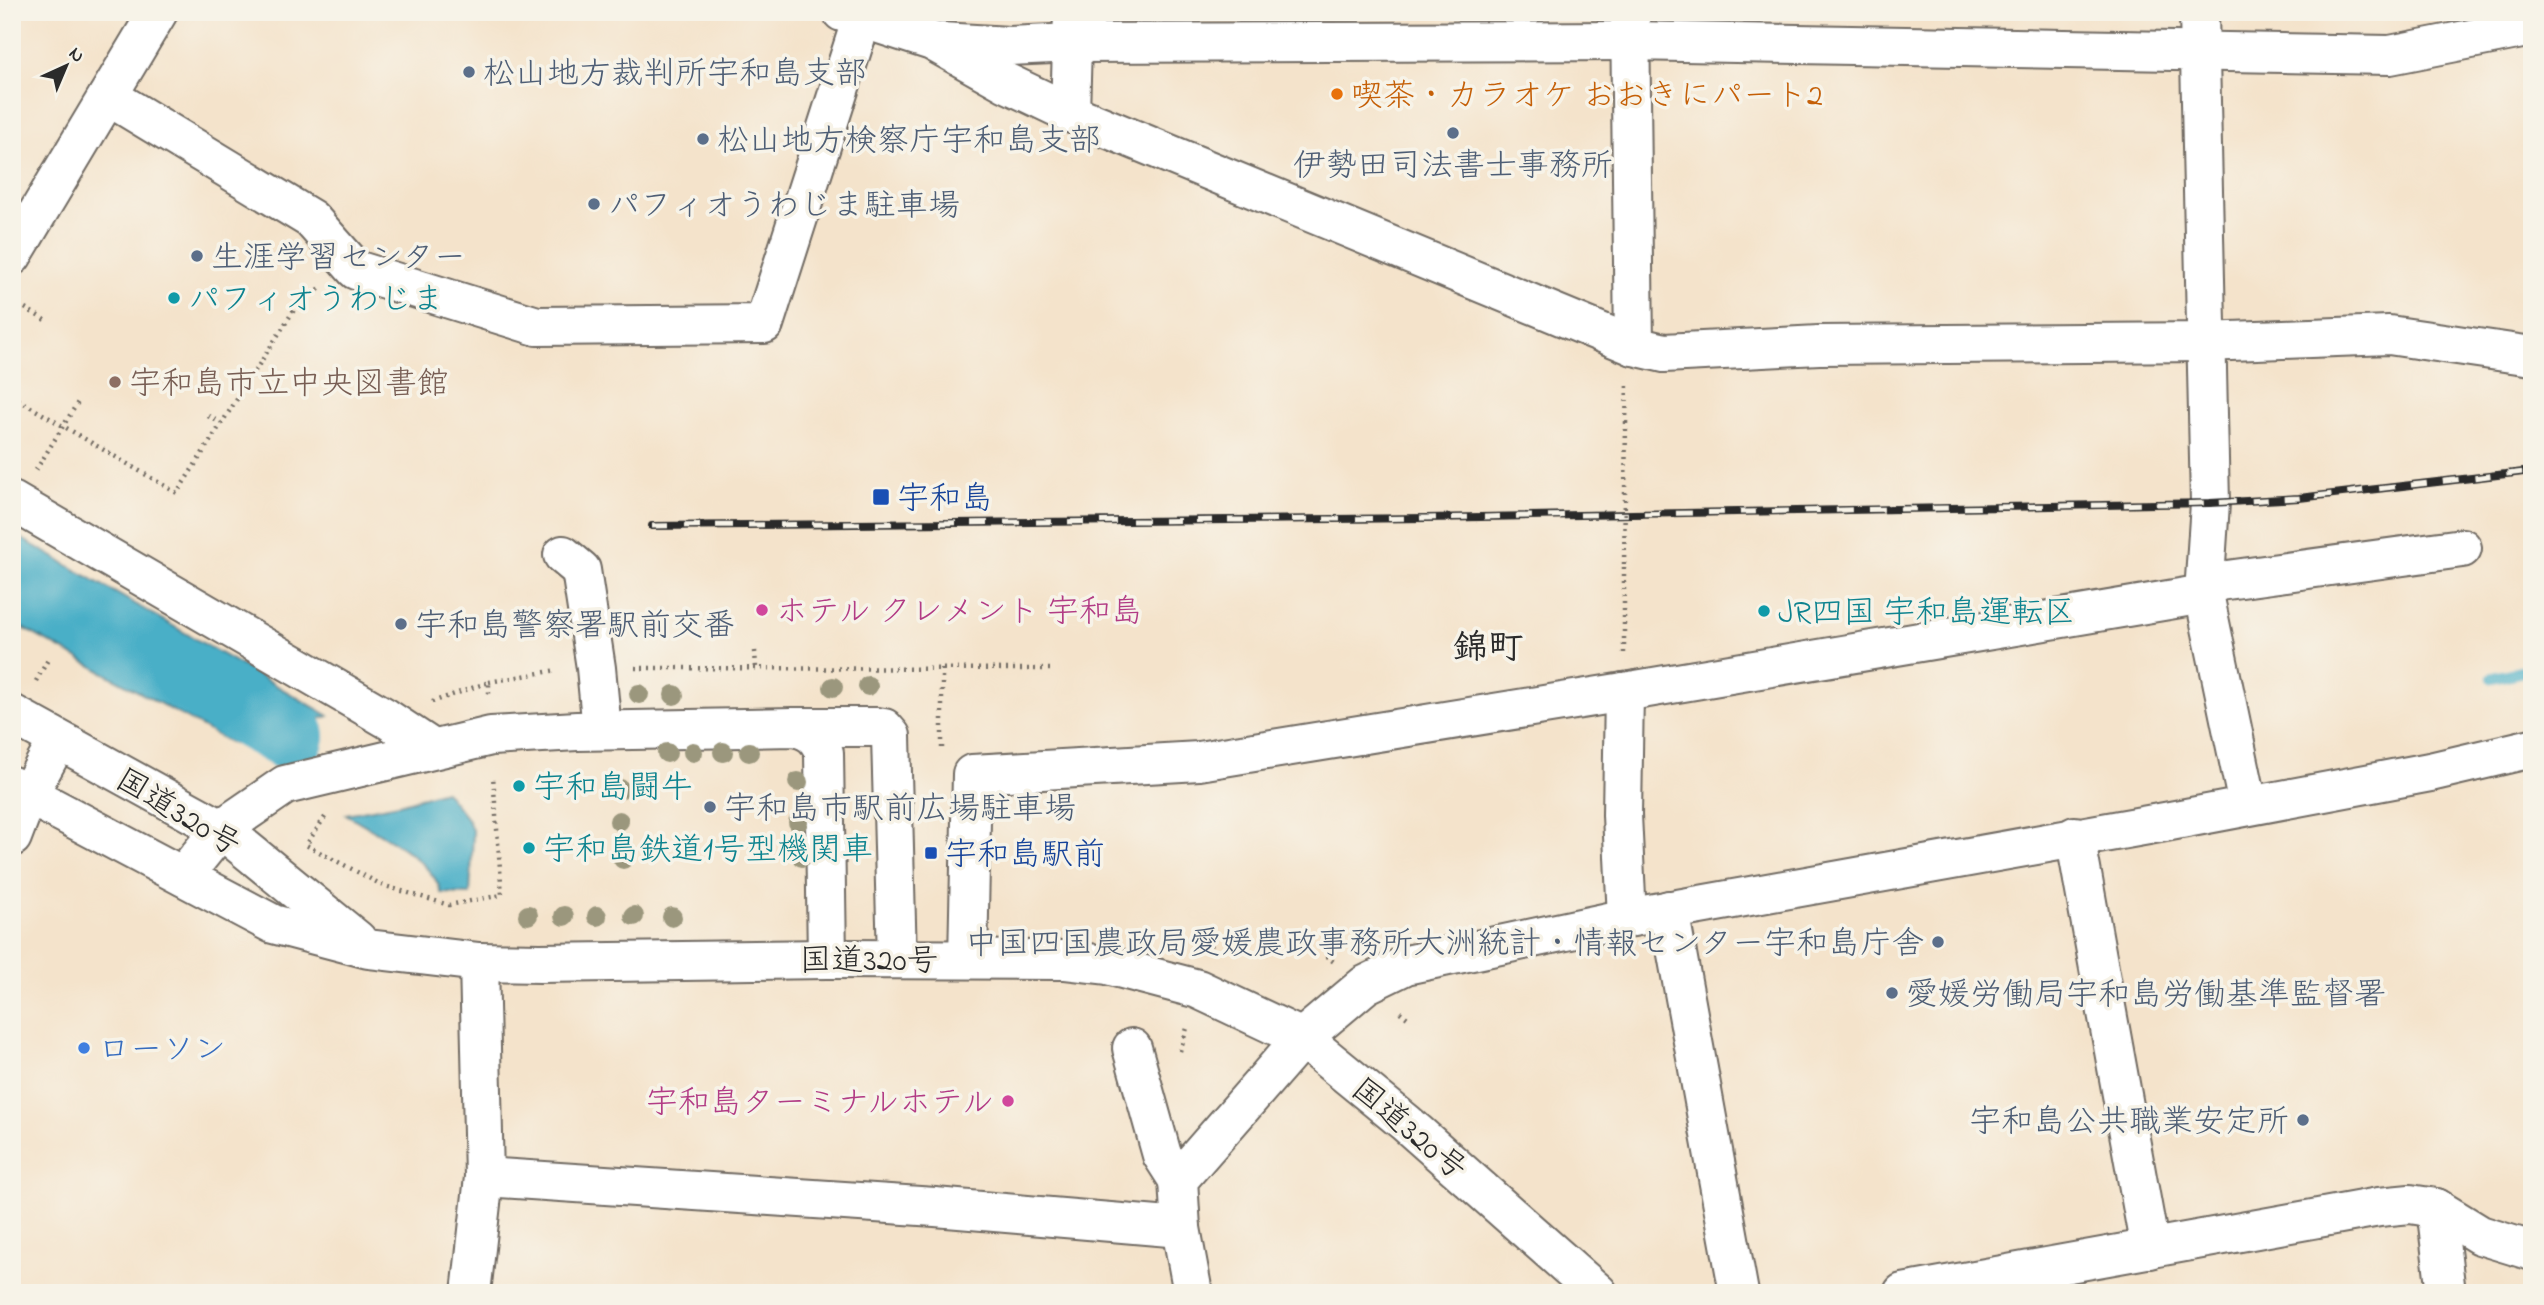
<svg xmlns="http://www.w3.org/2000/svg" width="2544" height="1305" font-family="'Indie Flower','Klee One',sans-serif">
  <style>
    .water { fill: #48afc7; stroke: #3a6d79; stroke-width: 2 }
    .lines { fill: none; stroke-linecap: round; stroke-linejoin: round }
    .stream { stroke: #48afc7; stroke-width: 12 }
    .river { stroke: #48afc7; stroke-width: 70 }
    .minor-casing { stroke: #716b63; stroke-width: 42 }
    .highway-casing { stroke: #716b63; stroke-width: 42 }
    .path { stroke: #716b63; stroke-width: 4.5; stroke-dasharray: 2 5; stroke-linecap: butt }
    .minor { stroke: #fff; stroke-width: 38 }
    .highway { stroke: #fff; stroke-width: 38 }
    .rail-casing { stroke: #2b2b2b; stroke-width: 8 }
    .rail { stroke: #f7f3e8; stroke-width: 5; stroke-dasharray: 16; stroke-linecap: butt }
    .path-bridge { stroke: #716b63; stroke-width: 4.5; stroke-dasharray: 2 5; stroke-linecap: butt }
    .tree { fill: #9b977d }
    .service-dot { fill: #5c6f8a; stroke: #f7f3e8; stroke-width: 2.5 }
    .food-dot { fill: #e8710a; stroke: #f7f3e8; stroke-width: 2.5 }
    .culture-dot { fill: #0f9aa8; stroke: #f7f3e8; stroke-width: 2.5 }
    .education-dot { fill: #8d6e63; stroke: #f7f3e8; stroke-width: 2.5 }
    .transit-dot { fill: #1a4fb4; stroke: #f7f3e8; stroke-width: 2.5 }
    .hotel-dot { fill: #d1479c; stroke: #f7f3e8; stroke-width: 2.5 }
    .shop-dot { fill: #3f7fe0; stroke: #f7f3e8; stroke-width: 2.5 }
    .labels { text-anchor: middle; stroke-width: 7; stroke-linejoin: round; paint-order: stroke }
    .service-label { font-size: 32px; fill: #4e5e75; stroke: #f7f3e8; text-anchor: start }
    .food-label { font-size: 32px; fill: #c56008; stroke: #f7f3e8; text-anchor: start }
    .culture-label { font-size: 32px; fill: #0d838f; stroke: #f7f3e8; text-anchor: start }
    .education-label { font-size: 32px; fill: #785e54; stroke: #f7f3e8; text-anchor: start }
    .transit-label { font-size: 32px; fill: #164399; stroke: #f7f3e8; text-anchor: start }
    .hotel-label { font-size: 32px; fill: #b23c85; stroke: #f7f3e8; text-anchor: start }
    .street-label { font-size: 32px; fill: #2b2b2b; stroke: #f7f3e8 }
    .shop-label { font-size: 32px; fill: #366cbe; stroke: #f7f3e8; text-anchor: start }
    .quarter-label { font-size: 35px; font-weight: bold; fill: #2b2b2b; stroke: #f7f3e8 }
  </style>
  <rect width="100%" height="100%" fill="#f7f3e8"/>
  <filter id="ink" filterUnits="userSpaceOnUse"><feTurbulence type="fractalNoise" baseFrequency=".0143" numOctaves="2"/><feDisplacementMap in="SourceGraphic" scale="14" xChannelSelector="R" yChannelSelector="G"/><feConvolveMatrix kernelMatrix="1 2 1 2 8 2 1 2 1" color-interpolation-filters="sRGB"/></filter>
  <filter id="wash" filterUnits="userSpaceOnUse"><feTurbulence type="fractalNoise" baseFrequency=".00686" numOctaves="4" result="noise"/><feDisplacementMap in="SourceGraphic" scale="28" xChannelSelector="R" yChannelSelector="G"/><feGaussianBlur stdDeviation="1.57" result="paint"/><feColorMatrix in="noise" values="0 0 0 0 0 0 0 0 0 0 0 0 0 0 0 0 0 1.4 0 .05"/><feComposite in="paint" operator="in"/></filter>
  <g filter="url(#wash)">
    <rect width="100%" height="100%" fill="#f4e3cb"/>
    <g class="water">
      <polygon points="12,533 329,716 233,744 12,622"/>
      <path d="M445 791 468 820 473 833 470 894 441 893C434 859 375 832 346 814L399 804Z"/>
    </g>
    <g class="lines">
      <polyline class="stream" points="2493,678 2532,669"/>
      <polyline class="river" points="195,682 290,736"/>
    </g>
  </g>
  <g filter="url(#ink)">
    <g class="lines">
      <defs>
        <g id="minor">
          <polyline points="842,12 932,41 1005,82 1070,113 1634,346 1664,353 1819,345 2205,342 2389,335 2532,356"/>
          <polyline points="1630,12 1634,346"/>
          <polyline points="2199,12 2210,503 2204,594 2248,805"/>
          <polyline points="941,42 1009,46 1073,43 1630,41 2390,55 2532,27"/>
          <polyline points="108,96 311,219 356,270 537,326 764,324 862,18"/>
          <polyline points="1070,113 1073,12"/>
          <polyline points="12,256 158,12"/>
          <polyline points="12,501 386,718 433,749"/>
          <polyline points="563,555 581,570 596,668 602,730"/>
          <polyline points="2205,583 2462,548"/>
          <polyline points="1624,692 1622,815 1627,918"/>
          <polyline points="794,727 877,727 884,728 891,736 897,959"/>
          <polyline points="2075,836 2150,1249"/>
          <polyline points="12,837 28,795 58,740"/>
          <path d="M183 876 221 829 285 785 491 736 577 731 794 727C810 730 819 738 824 753L827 959"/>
          <polyline points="1669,910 1739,1293"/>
          <polyline points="968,959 972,774 1199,761 1624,692 2204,594"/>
          <polyline points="1132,1048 1162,1155 1178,1180"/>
          <polyline points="484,1177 935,1207 1181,1228"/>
          <polyline points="2436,1208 2446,1293"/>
          <polyline points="471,1293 484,1177 479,962"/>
          <polyline points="1193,1293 1181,1228 1178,1180 1302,1038 1365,985 1406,965 1627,918 2165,822 2430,772 2532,748"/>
          <polyline points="1903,1293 2379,1207 2410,1204 2436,1208 2480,1235 2532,1251"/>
        </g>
        <g id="highway">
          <polyline points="12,714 221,829 357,940"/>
          <polyline points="12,786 273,924 368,949 479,962 540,963 827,959 1064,960 1107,965 1198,989 1302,1038 1406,1123 1598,1293"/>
        </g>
      </defs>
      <use href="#minor" class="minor-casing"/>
      <use href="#highway" class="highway-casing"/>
      <g class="path">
        <polyline points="25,308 45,320"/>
        <polyline points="12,396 177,493 301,299 321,288"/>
        <polyline points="208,416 221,423"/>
        <polyline points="1626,423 1627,384"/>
        <polyline points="36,470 78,402"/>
        <polyline points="755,651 756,668"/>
        <polyline points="1624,653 1624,564"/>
        <polyline points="635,668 1053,669"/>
        <polyline points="36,681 49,658"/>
        <polyline points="489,682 557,670"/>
        <polyline points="432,702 489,682 489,698"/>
        <polyline points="942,748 942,668"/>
        <polyline points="325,817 306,845 382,885 449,905 502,895 493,776"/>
        <polyline points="1209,953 1213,940"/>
        <polyline points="1326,956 1334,962"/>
        <polyline points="1400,1012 1410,1020"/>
        <polyline points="1180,1051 1188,1025"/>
      </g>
      <use href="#minor" class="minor"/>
      <use href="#highway" class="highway"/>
      <defs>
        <polyline id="rail" points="652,526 1427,518 2210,503 2299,498 2532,471"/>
      </defs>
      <use href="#rail" class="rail-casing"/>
      <use href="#rail" class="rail"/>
      <polyline class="path-bridge" points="1624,564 1626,423"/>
    </g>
    <g class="tree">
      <circle cx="868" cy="686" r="10"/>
      <circle cx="833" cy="687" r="10"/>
      <circle cx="639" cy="694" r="10"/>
      <circle cx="674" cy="695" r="10"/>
      <circle cx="693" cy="752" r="10"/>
      <circle cx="723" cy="752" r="10"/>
      <circle cx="749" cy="752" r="10"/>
      <circle cx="667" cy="753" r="10"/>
      <circle cx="798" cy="782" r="10"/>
      <circle cx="620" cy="789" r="10"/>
      <circle cx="619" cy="821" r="10"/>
      <circle cx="798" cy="822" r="10"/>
      <circle cx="802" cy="857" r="10"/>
      <circle cx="623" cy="859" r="10"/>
      <circle cx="528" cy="915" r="10"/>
      <circle cx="564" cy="916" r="10"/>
      <circle cx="597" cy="916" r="10"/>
      <circle cx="634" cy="916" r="10"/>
      <circle cx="672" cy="917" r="10"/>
    </g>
  </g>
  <g class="service-dot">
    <circle cx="469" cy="72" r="7"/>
    <circle cx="1453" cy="133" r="7"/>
    <circle cx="703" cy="139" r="7"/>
    <circle cx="594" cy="204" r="7"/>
    <circle cx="197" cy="256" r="7"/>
    <circle cx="401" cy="624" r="7"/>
    <circle cx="710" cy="807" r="7"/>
    <circle cx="1938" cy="942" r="7"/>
    <circle cx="1892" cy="993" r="7"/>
    <circle cx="2303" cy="1120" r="7"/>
  </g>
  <circle class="food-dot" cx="1337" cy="94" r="7"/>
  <g class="culture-dot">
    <circle cx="174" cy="298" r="7"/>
    <circle cx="1764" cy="611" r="7"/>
    <circle cx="519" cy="786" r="7"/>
    <circle cx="529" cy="848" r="7"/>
  </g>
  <circle class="education-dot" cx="115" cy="382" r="7"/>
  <g class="transit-dot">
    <rect x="872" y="488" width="18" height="18" rx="3.5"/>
    <rect x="924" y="846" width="14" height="14" rx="3.5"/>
  </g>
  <g class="hotel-dot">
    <circle cx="762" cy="610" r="7"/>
    <circle cx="1008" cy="1101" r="7"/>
  </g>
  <circle class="shop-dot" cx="84" cy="1048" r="7"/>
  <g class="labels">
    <g class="service-label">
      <text x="483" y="83">松山地方裁判所宇和島支部</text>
      <text x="717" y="150">松山地方検察庁宇和島支部</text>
      <text x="1453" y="175" text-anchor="middle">伊勢田司法書士事務所</text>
      <text x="608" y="215">パフィオうわじま駐車場</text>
      <text x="211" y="267">生涯学習センター</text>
      <text x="415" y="635">宇和島警察署駅前交番</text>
      <text x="724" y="818">宇和島市駅前広場駐車場</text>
      <text x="1924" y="953" text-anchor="end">中国四国農政局愛媛農政事務所大洲統計・情報センター宇和島庁舎</text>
      <text x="1906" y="1004">愛媛労働局宇和島労働基準監督署</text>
      <text x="2289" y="1131" text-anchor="end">宇和島公共職業安定所</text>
    </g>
    <g class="food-label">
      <text x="1351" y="105">喫茶・カラオケ おおきにパート2</text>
    </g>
    <g class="culture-label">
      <text x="188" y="309">パフィオうわじま</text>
      <text x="1778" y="622">JR四国 宇和島運転区</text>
      <text x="533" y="797">宇和島闘牛</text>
      <text x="543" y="859">宇和島鉄道1号型機関車</text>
    </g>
    <g class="education-label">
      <text x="129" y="393">宇和島市立中央図書館</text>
    </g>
    <g class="transit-label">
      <text x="897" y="508">宇和島</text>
      <text x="945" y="864">宇和島駅前</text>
    </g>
    <g class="hotel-label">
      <text x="776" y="621">ホテル クレメント 宇和島</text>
      <text x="994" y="1112" text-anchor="end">宇和島ターミナルホテル</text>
    </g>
    <g class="street-label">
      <text transform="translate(179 811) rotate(31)" y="11">国道320号</text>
      <text x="869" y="970">国道320号</text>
      <text transform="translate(1410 1128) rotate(40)" y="11">国道320号</text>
    </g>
    <g class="shop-label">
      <text x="98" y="1059">ローソン</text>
    </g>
    <g class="quarter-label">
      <text x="1488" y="658">錦町</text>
    </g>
  </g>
  <rect width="2544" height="1305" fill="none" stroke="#f7f3e8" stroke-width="42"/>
  <g transform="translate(66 66) rotate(44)" stroke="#f7f3e8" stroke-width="5" paint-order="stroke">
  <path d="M0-5L12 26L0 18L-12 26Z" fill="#2b2b2b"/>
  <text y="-10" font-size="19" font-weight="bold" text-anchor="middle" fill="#2b2b2b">N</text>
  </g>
</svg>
